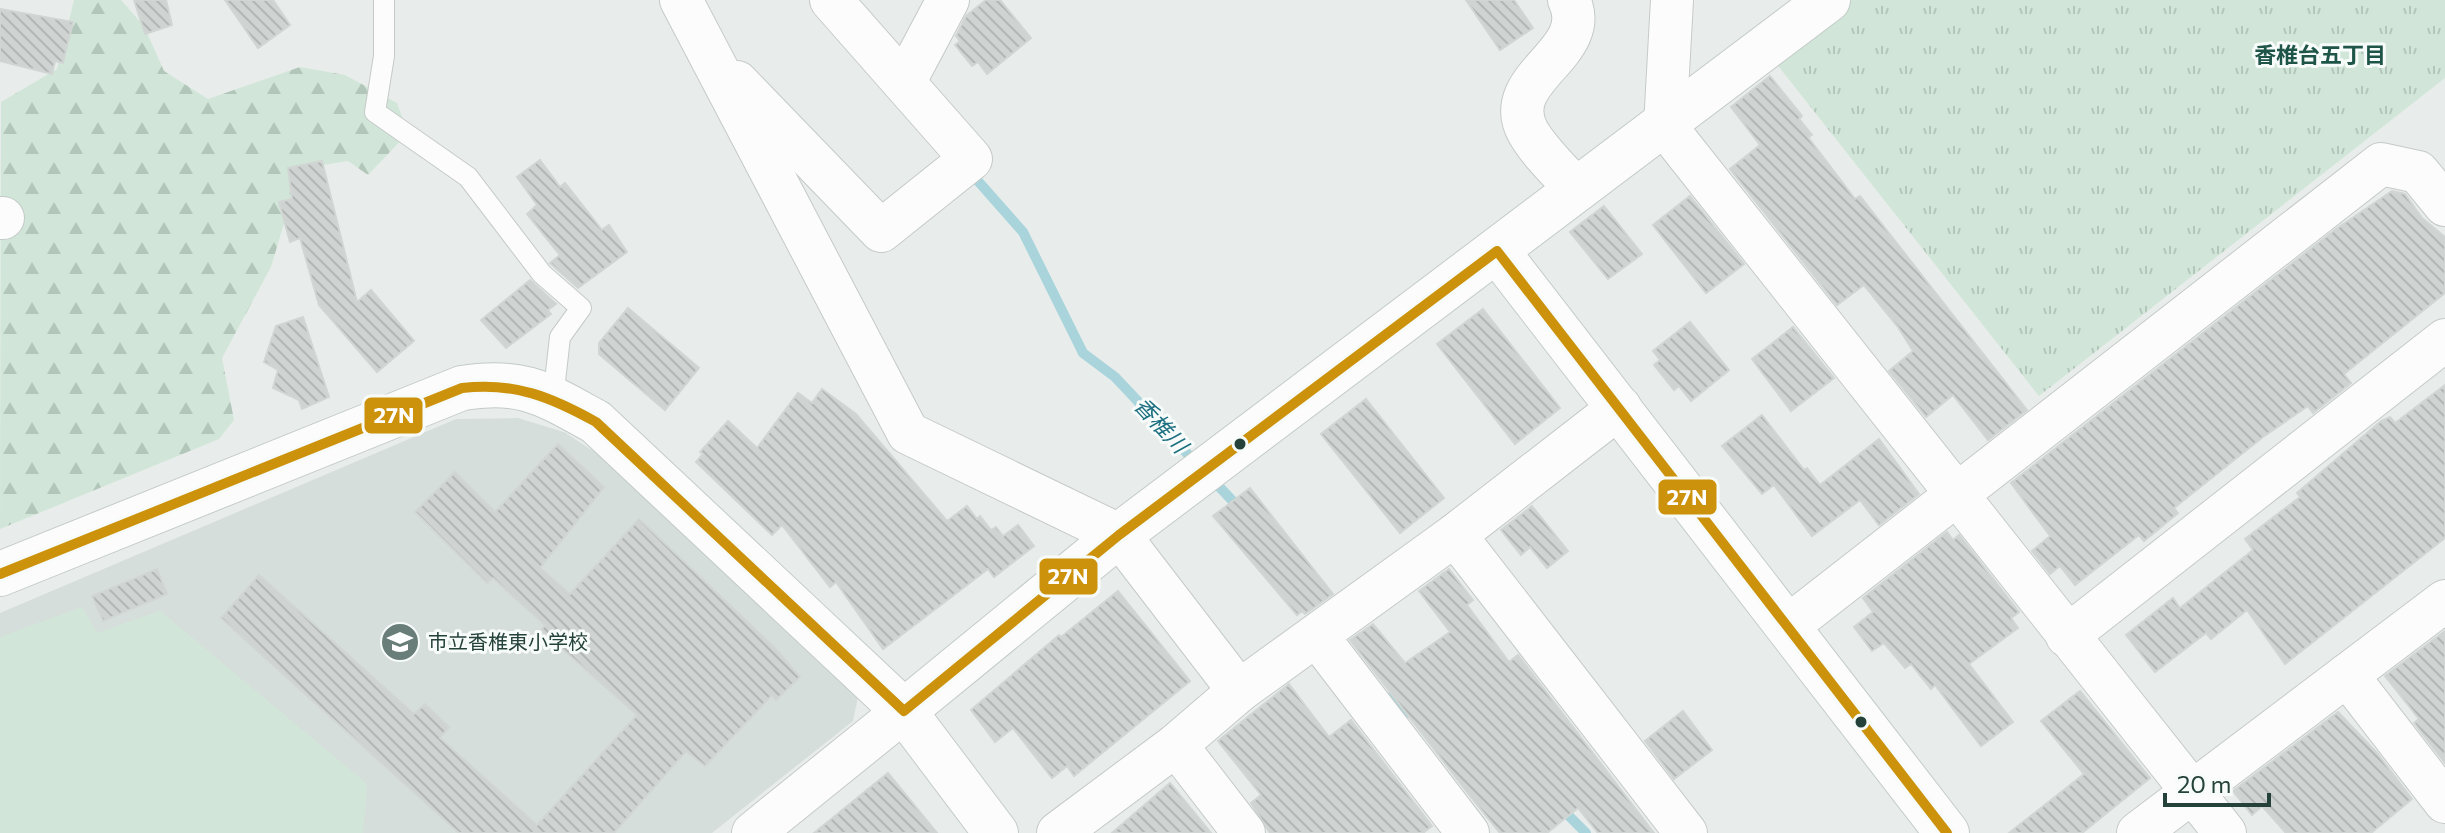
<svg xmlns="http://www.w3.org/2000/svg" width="2445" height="833" font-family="Commissioner,'Noto Sans JP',sans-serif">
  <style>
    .built { fill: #d6dedb }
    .grass { fill: url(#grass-tufts) }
    .forest { fill: url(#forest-firs) }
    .garden { fill: #d1e6d8 }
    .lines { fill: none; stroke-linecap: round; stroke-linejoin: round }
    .stream { stroke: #a9d4db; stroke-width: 10 }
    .building { fill: url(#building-back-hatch); stroke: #d1d6d4; stroke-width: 2 }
    .lane-casing { stroke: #c5cac8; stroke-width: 22 }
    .street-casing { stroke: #c5cac8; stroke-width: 44 }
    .secondary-casing { stroke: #c3cbc8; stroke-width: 46 }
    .lane { stroke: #fcfcfc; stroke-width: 20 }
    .street { stroke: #fcfcfc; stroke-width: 42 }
    .secondary { stroke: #fcfcfc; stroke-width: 44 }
    .bus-1-casing { stroke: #f7fbf9; stroke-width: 16 }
    .bus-1 { stroke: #cd920c; stroke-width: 10 }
    .bus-dot { fill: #24423a; stroke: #f7fbf9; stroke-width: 3 }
    .labels { text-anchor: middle; stroke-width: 6; stroke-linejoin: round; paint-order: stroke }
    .poi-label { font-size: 20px; fill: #24423a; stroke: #f7fbf9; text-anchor: start }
    .neighbourhood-label { font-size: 22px; font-weight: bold; fill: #1f5548; stroke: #f7fbf9 }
    .water-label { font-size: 22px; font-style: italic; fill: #1c6f80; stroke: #f7fbf9 }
    .line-badge { stroke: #f7fbf9; stroke-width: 3 }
    .badge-label { font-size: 22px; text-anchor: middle; font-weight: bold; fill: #fff }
  </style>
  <defs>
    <pattern id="grass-tufts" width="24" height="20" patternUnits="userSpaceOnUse" patternTransform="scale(2)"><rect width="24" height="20" fill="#d1e6d8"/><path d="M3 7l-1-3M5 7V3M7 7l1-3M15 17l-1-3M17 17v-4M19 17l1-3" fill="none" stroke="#b3c6ba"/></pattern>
    <pattern id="forest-firs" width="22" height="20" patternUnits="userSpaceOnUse" patternTransform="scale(2)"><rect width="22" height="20" fill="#d1e6d8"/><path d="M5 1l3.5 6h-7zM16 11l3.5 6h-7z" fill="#b3c6ba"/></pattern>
    <pattern id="building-back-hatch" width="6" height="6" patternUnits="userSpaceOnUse" patternTransform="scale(2)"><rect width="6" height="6" fill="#cfd4d2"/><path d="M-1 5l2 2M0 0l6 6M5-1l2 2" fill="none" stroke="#b2b7b5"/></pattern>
  </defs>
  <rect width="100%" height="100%" fill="#e8edeb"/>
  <polygon class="built" points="518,418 564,432 601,456 858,697 853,721 712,833 0,833 0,613 456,419"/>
  <polygon class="grass" points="1852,0 2445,0 2445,78 2039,396 1775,62"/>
  <polygon class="forest" points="74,0 121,0 144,26 164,71 208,99 300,67 345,75 397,103 408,133 368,175 348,161 317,166 287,213 271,267 222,358 234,420 219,439 0,529 1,102 57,69"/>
  <polygon class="garden" points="82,607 97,633 160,611 367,784 363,833 0,833 0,637"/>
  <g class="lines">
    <g class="stream">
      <polyline points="970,172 1023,232 1083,353 1115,377 1198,465"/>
      <polyline points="1212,479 1242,511"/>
      <polyline points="1386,697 1416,717"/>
      <polyline points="1559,806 1586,833"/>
    </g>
  </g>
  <g class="building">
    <polygon points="134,0 166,0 172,25 145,34"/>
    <polygon points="225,0 273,0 290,25 258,48"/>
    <polygon points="986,0 1000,0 1031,38 987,74 978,62 972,66 955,45 960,41 956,36 966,16"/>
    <polygon points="1466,0 1514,0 1533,28 1500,50"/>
    <polygon points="0,9 73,22 63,63 55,61 52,74 0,61"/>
    <polygon points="1770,76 1802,116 1799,119 1812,135 1808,137 1855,199 1860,196 2027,410 1988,440 1953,395 1926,417 1889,371 1913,351 1898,327 1864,285 1837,305 1730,169 1760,145 1731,107"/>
    <polygon points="540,160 560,187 565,183 602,230 609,225 627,252 578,288 550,263 560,255 527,214 537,205 517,177"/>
    <polygon points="322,161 357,302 371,290 414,341 377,372 319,305 300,238 290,242 279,202 292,199 288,168"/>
    <polygon points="2392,191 2405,194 2422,218 2445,237 2445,293 2344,374 2351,383 2313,413 2308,406 2263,437 2174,508 2178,513 2144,541 2139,535 2075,585 2060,566 2050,574 2032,551 2050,536 2011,483 2336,229"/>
    <polygon points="1690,196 1744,264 1706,293 1653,225"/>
    <polygon points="1604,206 1642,254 1608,279 1570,232"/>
    <polygon points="530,280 556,304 548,310 551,314 506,348 481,320"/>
    <polygon points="628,308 699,368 665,410 599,354 599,343"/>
    <polygon points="1483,309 1560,408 1515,444 1437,344"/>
    <polygon points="303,317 329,397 302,409 299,400 273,388 278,370 264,362 276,326"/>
    <polygon points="1690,322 1729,370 1691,401 1679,386 1674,390 1654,365 1660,360 1653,351"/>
    <polygon points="1793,327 1834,378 1791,411 1752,359"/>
    <polygon points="2445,385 2445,538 2285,664 2247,610 2211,639 2206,633 2155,672 2126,635 2173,598 2180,608 2253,550 2245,539 2300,497 2297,493 2381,421 2390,417 2395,423"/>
    <polygon points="822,389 856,414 947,521 967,506 977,519 980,516 991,530 996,527 1003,536 1018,525 1034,546 994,577 988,569 883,649 836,582 830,587 782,525 772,535 696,462 703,454 700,452 728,421 757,448 798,393 812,403"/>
    <polygon points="1366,399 1444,498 1400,533 1321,434"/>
    <polygon points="1762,415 1804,470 1807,468 1820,485 1879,439 1919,494 1879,525 1860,500 1812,536 1774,485 1762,494 1722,446"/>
    <polygon points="558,444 604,487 540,568 570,594 639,519 774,647 800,677 776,700 772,695 705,766 686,751 614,833 459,833 221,618 259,575 414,714 425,704 449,727 440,738 537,825 637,715 541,630 545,625 493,578 487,583 415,512 455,472 495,512"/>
    <polygon points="1250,488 1333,594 1305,614 1302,611 1297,615 1213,516"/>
    <polygon points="1532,506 1568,551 1547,568 1530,547 1521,555 1501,530"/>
    <polygon points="1947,532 1953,540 1959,535 2019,612 2011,618 2018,628 1969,664 2013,722 1981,746 1935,685 1931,689 1911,664 1905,668 1884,643 1872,651 1854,627 1873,612 1863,598"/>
    <polygon points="157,569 167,594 103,621 92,596"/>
    <polygon points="1449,569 1473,600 1467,605 1509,662 1518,655 1654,833 1598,833 1578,808 1547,833 1500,833 1470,796 1350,640 1373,624 1405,663 1450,632 1419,591"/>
    <polygon points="1118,591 1190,681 1074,776 1067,766 1052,778 1013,728 995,742 971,710 1059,635 1061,637"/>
    <polygon points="2445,631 2445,763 2414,723 2419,719 2385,676"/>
    <polygon points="1289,684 1329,737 1351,720 1432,826 1423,833 1270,833 1251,803 1261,795 1218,741"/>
    <polygon points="2080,691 2150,778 2082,833 2009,833 2084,774 2041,721"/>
    <polygon points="1683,711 1712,750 1674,779 1645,741"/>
    <polygon points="2338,712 2377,753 2412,799 2371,833 2286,833 2262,806 2252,815 2233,791"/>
    <polygon points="888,773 937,833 814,833"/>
    <polygon points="1170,783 1211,833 1112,833"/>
  </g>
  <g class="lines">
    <defs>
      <polyline id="lane" points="384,0 384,56 375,112 468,177 542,274 581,308 560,337 553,399"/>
      <g id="street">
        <polyline points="681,0 908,433 1119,535 1239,691"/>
        <path d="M1569 0C1595 54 1498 77 1528 132 1540 153 1561 172 1577 190"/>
        <polyline points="1672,0 1665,126 2225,833"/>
        <polyline points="905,81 948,0"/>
        <polyline points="737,82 881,231 971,159 831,0"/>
        <polyline points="0,218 3,218"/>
        <polyline points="1455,535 1686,833"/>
        <polyline points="1788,626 2381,164 2418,172 2445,205"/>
        <polyline points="1317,636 1468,833"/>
        <polyline points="2067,636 2445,340"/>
        <polyline points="2347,675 2445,802"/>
        <polyline points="1176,745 1244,833"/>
        <polyline points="753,833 904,711"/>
        <polyline points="1058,833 1176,745 1239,691 1455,535 1620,407"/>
        <polyline points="2138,833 2445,601"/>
      </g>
      <g id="secondary">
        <polyline points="1497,251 1947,833"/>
        <path d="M0 574 462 388C522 378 545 394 596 422L904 711 996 833"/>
        <polyline points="904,711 1119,535 1828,0"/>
      </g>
    </defs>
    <use href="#lane" class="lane-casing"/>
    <use href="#street" class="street-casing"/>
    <use href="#secondary" class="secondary-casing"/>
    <use href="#lane" class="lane"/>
    <use href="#street" class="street"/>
    <use href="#secondary" class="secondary"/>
    <defs>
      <path id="bus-1" d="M0 574 462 388C515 382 551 397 596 422L904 711 1119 535 1497 251 1947 833"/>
    </defs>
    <use href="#bus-1" class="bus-1-casing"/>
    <use href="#bus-1" class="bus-1"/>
  </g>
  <defs>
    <symbol id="school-disc" viewBox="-11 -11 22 22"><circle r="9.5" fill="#697e78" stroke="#f7fbf9"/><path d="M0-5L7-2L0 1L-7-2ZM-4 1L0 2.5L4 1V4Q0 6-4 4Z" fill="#fff"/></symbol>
  </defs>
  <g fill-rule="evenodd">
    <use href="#school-disc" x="378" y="620" width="44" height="44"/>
  </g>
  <g class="bus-dot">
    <circle cx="1240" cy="444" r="7"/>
    <circle cx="1861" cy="722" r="7"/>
  </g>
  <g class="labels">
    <g class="poi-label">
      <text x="428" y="649">市立香椎東小学校</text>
    </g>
    <g class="neighbourhood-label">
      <text x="2320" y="63">香椎台五丁目</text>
    </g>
    <g class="water-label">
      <text transform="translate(1161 425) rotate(47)" y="8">香椎川</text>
    </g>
  </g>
  <g class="line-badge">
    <rect x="363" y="396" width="61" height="39" rx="8" fill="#cd920c"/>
    <rect x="1657" y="478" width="61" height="38" rx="8" fill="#cd920c"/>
    <rect x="1038" y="557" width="61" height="39" rx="8" fill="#cd920c"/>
  </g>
  <g class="badge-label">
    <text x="394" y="423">27N</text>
    <text x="1687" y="505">27N</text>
    <text x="1068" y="584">27N</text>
  </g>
  <path d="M2165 793v12h104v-12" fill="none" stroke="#24423a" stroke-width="4"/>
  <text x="2177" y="793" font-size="24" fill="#24423a" stroke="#f7fbf9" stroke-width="6" paint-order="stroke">20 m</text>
</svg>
